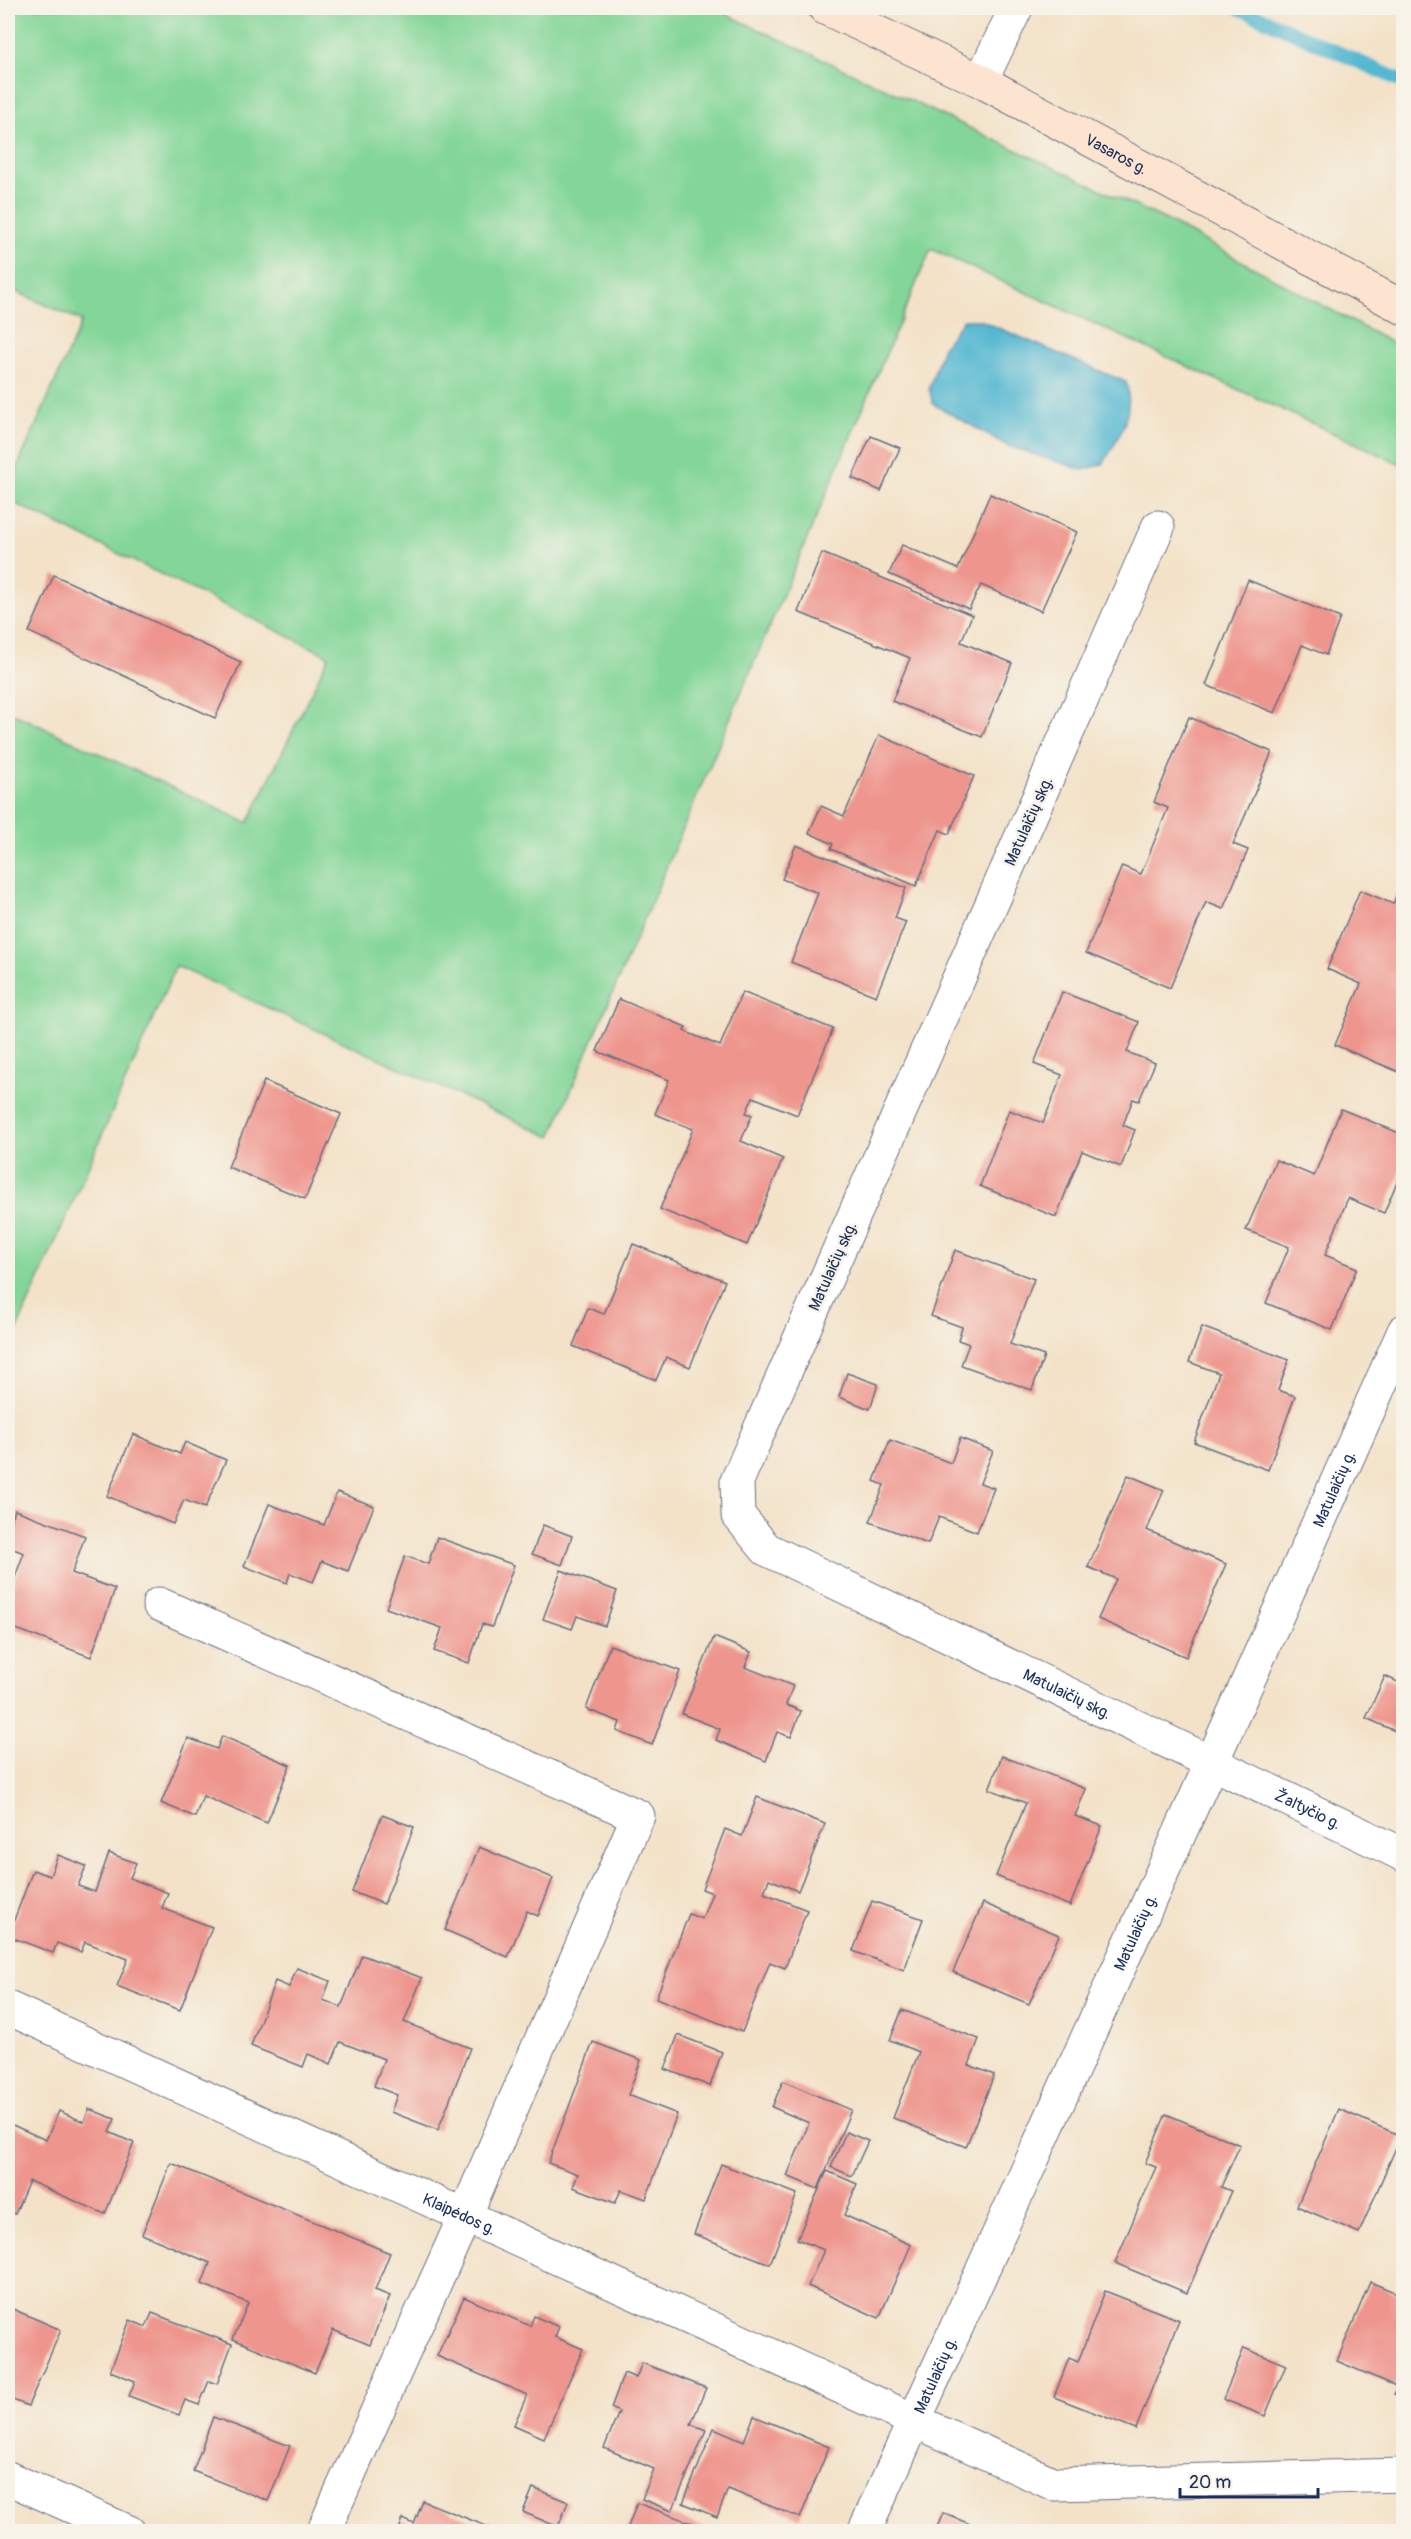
<svg xmlns="http://www.w3.org/2000/svg" width="1411" height="2539" font-family="Pangolin,sans-serif">
  <style>
    .green { fill: #83d698; stroke: #4f827b; stroke-width: 1.5 }
    .water { fill: #54b8d2; stroke: #387498; stroke-width: 1.5 }
    .lines { fill: none; stroke-linecap: round; stroke-linejoin: round }
    .stream { stroke: #54b8d2; stroke-width: 14 }
    .building { fill: #ee958d }
    .street-casing { stroke: #676e83; stroke-width: 35 }
    .secondary-casing { stroke: #676e83; stroke-width: 35 }
    .street { stroke: #fff; stroke-width: 33 }
    .secondary { stroke: #fde4d0; stroke-width: 33 }
    .labels { text-anchor: middle; stroke-width: 5; stroke-linejoin: round; paint-order: stroke }
    .street-label { font-size: 16px; fill: #1b2f5e; stroke: #f7f3e8 }
  </style>
  <rect width="100%" height="100%" fill="#f7f3e8"/>
  <filter id="ink" filterUnits="userSpaceOnUse"><feTurbulence type="fractalNoise" baseFrequency=".0167" numOctaves="2"/><feDisplacementMap in="SourceGraphic" scale="12" xChannelSelector="R" yChannelSelector="G"/><feConvolveMatrix kernelMatrix="1 2 1 2 8 2 1 2 1" color-interpolation-filters="sRGB"/></filter>
  <filter id="wash" filterUnits="userSpaceOnUse"><feTurbulence type="fractalNoise" baseFrequency=".008" numOctaves="4" result="noise"/><feDisplacementMap in="SourceGraphic" scale="24" xChannelSelector="R" yChannelSelector="G"/><feGaussianBlur stdDeviation="1.35" result="paint"/><feColorMatrix in="noise" values="0 0 0 0 0 0 0 0 0 0 0 0 0 0 0 0 0 1.4 0 .05"/><feComposite in="paint" operator="in"/></filter>
  <g filter="url(#wash)">
    <rect width="100%" height="100%" fill="#f3e2c8"/>
    <polygon class="green" points="8,8 713,8 1166,220 1403,349 1403,465 931,249 551,1137 176,966 8,1350 8,711 248,823 329,656 8,500 8,488 82,321 8,288"/>
    <path class="water" d="M963 320H980L1126 382C1135 414 1119 437 1103 464L1083 470 1008 446 933 404 929 388 943 347Z"/>
    <g class="lines">
      <polyline class="stream" points="1239,8 1404,82"/>
    </g>
    <g id="blocks">
      <g class="building">
        <polygon points="871,436 900,448 881,491 852,478"/>
        <polygon points="990,494 1077,532 1041,611 981,585 969,609 889,574 902,545 958,569"/>
        <polygon points="822,553 972,615 961,642 1012,663 982,737 892,701 910,658 798,612"/>
        <polygon points="54,575 241,662 215,718 29,632"/>
        <polygon points="1248,580 1340,618 1326,655 1302,645 1275,713 1206,685"/>
        <polygon points="1189,717 1272,752 1233,844 1248,850 1223,909 1206,902 1170,988 1086,953 1122,866 1141,874 1168,808 1154,802"/>
        <polygon points="879,735 974,776 949,834 940,830 916,886 831,849 833,844 809,833 821,806 844,816"/>
        <polygon points="796,845 906,888 895,918 906,922 876,996 791,962 818,893 782,879"/>
        <polygon points="1404,878 1404,1074 1335,1045 1361,984 1327,969 1360,890 1393,904"/>
        <polygon points="742,992 833,1029 797,1115 753,1097 746,1113 752,1115 741,1141 783,1159 747,1245 660,1209 693,1129 655,1114 669,1080 597,1051 619,999 686,1027 684,1031 720,1046"/>
        <polygon points="1062,992 1139,1022 1127,1052 1155,1063 1139,1101 1133,1099 1123,1125 1135,1130 1121,1167 1082,1151 1056,1217 980,1186 1009,1110 1043,1123 1062,1075 1034,1064"/>
        <polygon points="264,1081 341,1114 305,1199 228,1167"/>
        <polygon points="1341,1109 1404,1135 1404,1165 1384,1213 1348,1198 1325,1255 1357,1268 1332,1330 1266,1303 1289,1247 1246,1230 1276,1160 1314,1176"/>
        <polygon points="633,1244 725,1281 690,1367 666,1357 656,1380 573,1346 588,1308 604,1314"/>
        <polygon points="955,1250 1034,1279 1010,1344 1044,1356 1032,1390 961,1365 969,1344 958,1340 962,1327 931,1316"/>
        <polygon points="1202,1327 1289,1360 1278,1390 1295,1396 1268,1470 1194,1442 1219,1373 1189,1362"/>
        <polygon points="847,1373 878,1384 870,1409 839,1397"/>
        <polygon points="133,1434 180,1454 185,1442 226,1460 205,1508 184,1500 173,1524 107,1496"/>
        <polygon points="960,1438 993,1451 980,1483 994,1488 977,1532 939,1517 928,1544 870,1522 884,1485 874,1481 890,1440 951,1463"/>
        <polygon points="1128,1475 1164,1490 1147,1530 1226,1564 1186,1657 1098,1619 1116,1579 1088,1567"/>
        <polygon points="337,1492 374,1506 348,1571 322,1561 313,1582 290,1573 287,1583 244,1566 269,1504 324,1525"/>
        <polygon points="15,1510 85,1536 72,1573 115,1589 91,1657 8,1626 8,1596 24,1553 8,1547 8,1530"/>
        <polygon points="543,1525 572,1536 562,1565 532,1554"/>
        <polygon points="437,1537 514,1565 492,1627 482,1624 469,1663 434,1651 442,1628 386,1608 405,1556 428,1564"/>
        <polygon points="561,1570 617,1591 605,1626 577,1616 572,1629 543,1619"/>
        <polygon points="714,1637 751,1652 745,1667 793,1686 786,1705 801,1711 791,1737 777,1732 766,1761 716,1740 720,1729 682,1714"/>
        <polygon points="610,1645 680,1671 652,1745 617,1731 620,1722 586,1709"/>
        <polygon points="1385,1676 1404,1685 1404,1735 1366,1718"/>
        <polygon points="222,1736 290,1765 267,1823 203,1796 195,1817 161,1803 188,1738 217,1749"/>
        <polygon points="1002,1756 1086,1789 1075,1816 1102,1826 1070,1906 996,1876 1026,1803 989,1789"/>
        <polygon points="757,1797 825,1824 798,1891 769,1879 764,1893 807,1910 785,1968 770,1962 742,2032 656,1998 689,1914 702,1919 712,1893 702,1889 725,1829 742,1836"/>
        <polygon points="382,1815 414,1827 384,1904 352,1892"/>
        <polygon points="479,1847 553,1878 538,1916 527,1911 508,1957 445,1930"/>
        <polygon points="109,1853 136,1863 130,1878 168,1893 162,1908 212,1927 180,2010 117,1986 128,1959 85,1942 81,1952 57,1943 53,1953 8,1936 33,1870 50,1876 58,1855 86,1866 78,1886 95,1892"/>
        <polygon points="872,1901 923,1919 904,1970 853,1951"/>
        <polygon points="983,1903 1059,1935 1029,2004 953,1972"/>
        <polygon points="362,1955 422,1978 404,2022 470,2048 438,2130 391,2112 397,2095 374,2086 384,2059 340,2042 331,2064 308,2054 303,2067 251,2046 275,1981 289,1987 297,1968 330,1981 323,2000 341,2007"/>
        <polygon points="902,2010 979,2039 969,2065 994,2075 966,2147 893,2118 919,2052 890,2040"/>
        <polygon points="678,2035 722,2052 710,2086 665,2069"/>
        <polygon points="593,2042 641,2060 628,2095 677,2114 646,2199 621,2190 615,2203 573,2187 578,2174 548,2163"/>
        <polygon points="783,2081 851,2110 818,2189 787,2176 809,2123 772,2107"/>
        <polygon points="89,2109 115,2119 109,2132 134,2143 105,2214 29,2181 15,2214 8,2211 8,2123 46,2140 59,2111 84,2122"/>
        <polygon points="1339,2109 1401,2136 1359,2233 1297,2206"/>
        <polygon points="1166,2114 1240,2145 1221,2187 1231,2191 1187,2293 1115,2263 1156,2167 1145,2163"/>
        <polygon points="846,2132 868,2141 852,2176 831,2167"/>
        <polygon points="171,2163 390,2253 375,2290 390,2296 370,2345 333,2330 315,2373 233,2339 248,2303 202,2284 210,2263 142,2234"/>
        <polygon points="721,2164 797,2194 770,2264 694,2234"/>
        <polygon points="827,2171 857,2184 844,2215 911,2245 879,2318 808,2286 824,2250 797,2239"/>
        <polygon points="1370,2282 1404,2296 1404,2398 1394,2394 1398,2387 1337,2361"/>
        <polygon points="1105,2291 1179,2320 1136,2429 1054,2397 1069,2358 1078,2362"/>
        <polygon points="464,2297 530,2326 534,2316 559,2327 555,2337 583,2349 544,2438 514,2425 527,2395 437,2356"/>
        <polygon points="8,2307 61,2330 28,2406 8,2398"/>
        <polygon points="152,2313 232,2344 217,2384 209,2381 199,2405 185,2400 179,2415 129,2396 135,2381 110,2371 130,2320 146,2327"/>
        <polygon points="1244,2348 1286,2365 1265,2416 1223,2399"/>
        <polygon points="642,2363 706,2388 691,2424 706,2430 672,2511 642,2499 654,2469 604,2448 619,2412 611,2408 624,2373 636,2378"/>
        <polygon points="754,2416 829,2447 800,2518 728,2489 717,2517 683,2503 714,2428 744,2441"/>
        <polygon points="213,2417 290,2446 268,2501 193,2471"/>
        <polygon points="533,2488 568,2502 558,2527 523,2512"/>
        <polygon points="423,2501 499,2531 499,2532 398,2532 403,2519 414,2524"/>
        <polygon points="637,2503 714,2531 714,2532 626,2532"/>
        <polygon points="943,2513 987,2531 987,2532 935,2532"/>
      </g>
    </g>
  </g>
  <g filter="url(#ink)">
    <use href="#blocks" fill-opacity="0" stroke="#676e83" stroke-width="1.5"/>
    <g class="lines">
      <defs>
        <g id="street">
          <polyline points="981,81 1016,8"/>
          <path id="s1" d="M1158 527 737 1481 738 1515 766 1549 1404 1855"/>
          <polyline points="159,1604 638,1816 465,2216 323,2532"/>
          <path id="s2" d="M8 2008 1054 2484 1404 2475"/>
          <polyline points="8,2478 129,2532"/>
          <path id="s3" d="M864 2532 1211 1764 1404 1331"/>
        </g>
        <g id="secondary">
          <path id="s4" d="M825 8 981 81 1404 308"/>
        </g>
      </defs>
      <use href="#street" class="street-casing"/>
      <use href="#secondary" class="secondary-casing"/>
      <use href="#street" class="street"/>
      <use href="#secondary" class="secondary"/>
    </g>
  </g>
  <g class="labels">
    <g class="street-label">
      <text dy="6" stroke="none"><textPath href="#s4" startOffset="326">Vasaros g.</textPath></text>
      <text transform="translate(1028 821) rotate(-66)" y="6">Matulaičių skg.</text>
      <text transform="translate(832 1266) rotate(-66)" y="6">Matulaičių skg.</text>
      <text dy="6" stroke="none"><textPath href="#s3" startOffset="1144">Matulaičių g.</textPath></text>
      <text dy="6" stroke="none"><textPath href="#s1" startOffset="1455">Matulaičių skg.</textPath></text>
      <text dy="6" stroke="none"><textPath href="#s1" startOffset="1722">Žaltyčio g.</textPath></text>
      <text dy="6" stroke="none"><textPath href="#s3" startOffset="658">Matulaičių g.</textPath></text>
      <text dy="6" stroke="none"><textPath href="#s2" startOffset="496">Klaipėdos g.</textPath></text>
      <text dy="6" stroke="none"><textPath href="#s3" startOffset="172">Matulaičių g.</textPath></text>
    </g>
  </g>
  <rect width="1411" height="2539" fill="none" stroke="#f7f3e8" stroke-width="30"/>
  <path d="M1180 2488v9h138v-9" fill="none" stroke="#1b2f5e" stroke-width="3"/>
  <text x="1189" y="2488" font-size="18" fill="#1b2f5e" stroke="#f7f3e8" stroke-width="4.5" paint-order="stroke">20 m</text>
</svg>
